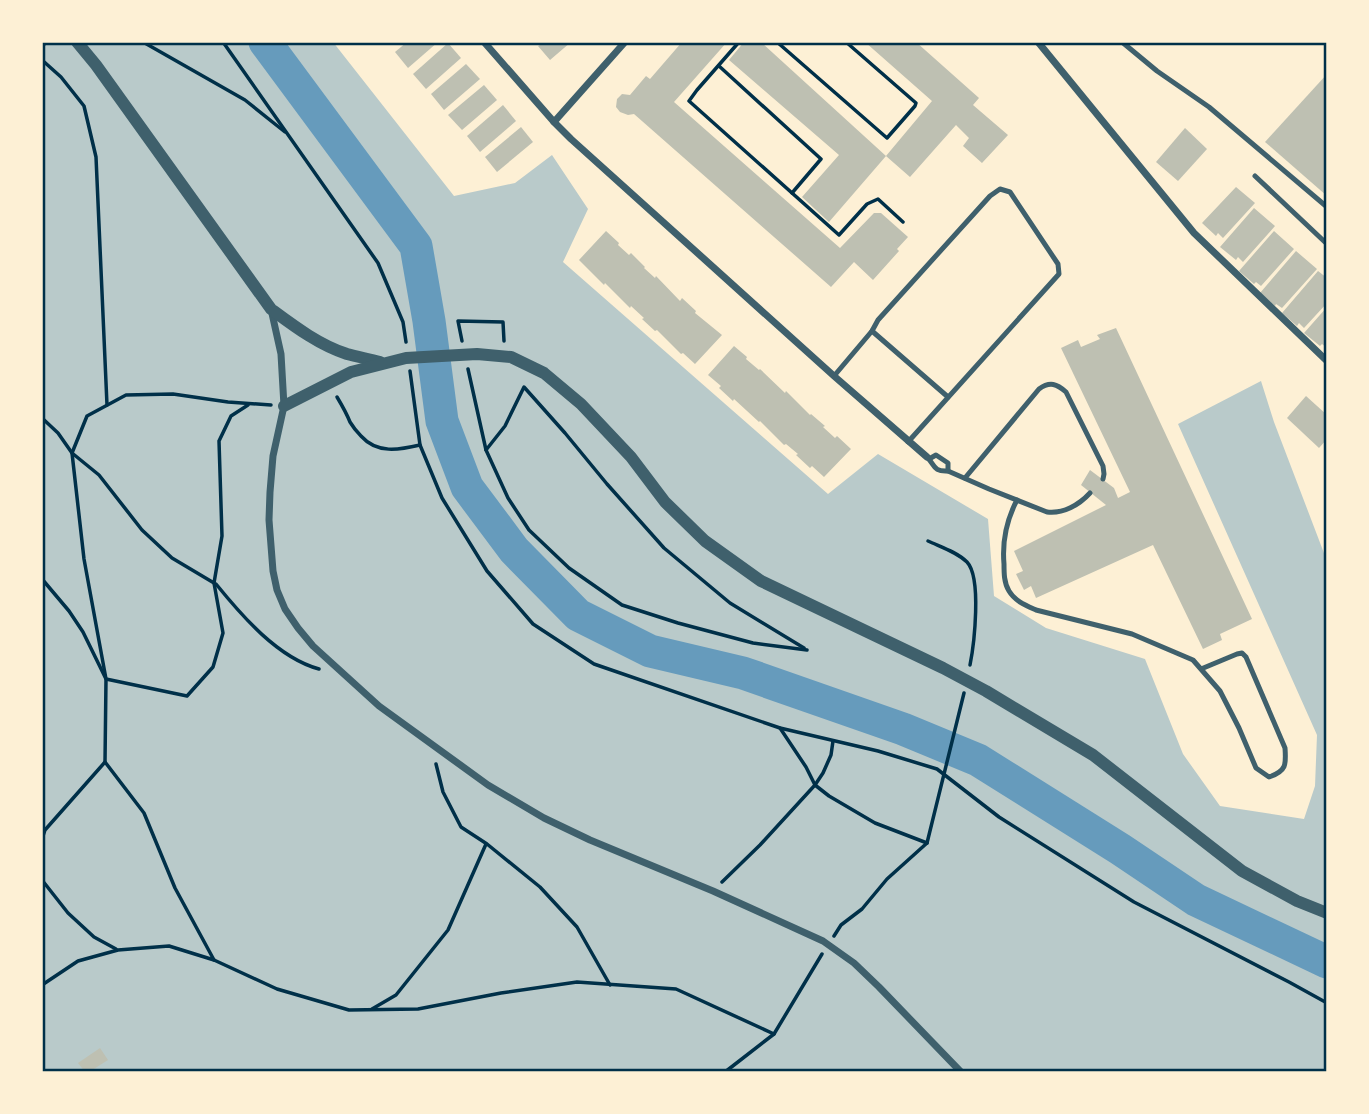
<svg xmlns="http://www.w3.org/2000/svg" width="1369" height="1114" font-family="Raleway,sans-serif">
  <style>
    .green { fill: #b9caca }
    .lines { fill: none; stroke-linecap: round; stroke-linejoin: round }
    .river { stroke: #669bbc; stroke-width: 33 }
    .building { fill: #bec0b2 }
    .path { stroke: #003049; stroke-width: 3.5 }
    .service { stroke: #3f606c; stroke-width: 5 }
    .minor { stroke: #3f606c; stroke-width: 7 }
    .tertiary { stroke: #3f606c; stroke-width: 12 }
    .neatline { fill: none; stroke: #003049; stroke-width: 2.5 }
  </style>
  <rect width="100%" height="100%" fill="#fdf0d5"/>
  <polygon class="green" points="42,42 333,42 454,196 515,183 552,155 588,209 563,262 828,494 878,454 988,519 994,596 1046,628 1145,659 1183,754 1220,806 1304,819 1315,786 1317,735 1178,424 1261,381 1274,422 1327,561 1327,1072 42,1072"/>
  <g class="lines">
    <polyline class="river" points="265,42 416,246 429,321 442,421 467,487 514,550 578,615 650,651 743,673 903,729 978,760 1120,849 1196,900 1327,962"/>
  </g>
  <g class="building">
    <polygon points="407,42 438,42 408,68 395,52"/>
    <polygon points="537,42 571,42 550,60 538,46 540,45"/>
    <polygon points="682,42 727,42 674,102 840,248 874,213 881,213 908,237 897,249 899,251 873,280 854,262 831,287 634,114 628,115 620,112 616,107 617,99 622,94 630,95 646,76 650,79"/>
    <polygon points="744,42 761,42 886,156 829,222 802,197 839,155 729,60"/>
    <polygon points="865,42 916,42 979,98 973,105 1008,135 982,163 963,146 969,138 956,125 910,177 886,156 932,101"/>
    <polygon points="448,43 461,58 426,89 413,74"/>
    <polygon points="466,64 480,79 444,110 431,94"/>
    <polygon points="1327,74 1327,196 1265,142"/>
    <polygon points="484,85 497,100 462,130 448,115"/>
    <polygon points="503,105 516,121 480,152 467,136"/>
    <polygon points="521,127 533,142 497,172 485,157"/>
    <polygon points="1185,128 1207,149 1178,181 1156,162"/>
    <polygon points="1236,187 1255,203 1223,238 1218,233 1216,236 1202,223"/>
    <polygon points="1254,208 1275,226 1243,262 1238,257 1236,260 1220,247"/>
    <polygon points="606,231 619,243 618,245 629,255 631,253 645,267 644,268 655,278 656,276 680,301 682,298 696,311 695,313 722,335 695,364 683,353 681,354 657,330 655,331 642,319 644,318 631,306 630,308 605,283 604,285 579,260"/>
    <polygon points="1274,231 1294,249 1261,286 1256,282 1254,284 1239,271"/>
    <polygon points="1296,251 1317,269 1282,308 1276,304 1275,306 1260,293"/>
    <polygon points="1318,271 1327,278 1327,303 1304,328 1299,323 1297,326 1282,313"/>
    <polygon points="1327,307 1327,348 1322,344 1320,346 1304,333"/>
    <polygon points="1116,328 1252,619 1220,634 1222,640 1203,649 1153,545 1036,598 1031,586 1024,590 1016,574 1023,571 1014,551 1106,505 1081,485 1090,470 1114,488 1118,498 1130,492 1061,348 1078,340 1081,347 1100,339 1097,335"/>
    <polygon points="734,346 747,357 746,359 759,370 760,369 785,393 786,391 810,415 811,414 825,426 823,427 835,438 837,436 851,449 824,477 812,466 810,468 796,455 798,454 786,444 784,445 760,421 759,422 734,399 733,401 719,388 721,386 708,375"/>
    <polygon points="1306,396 1327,415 1327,439 1319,448 1287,418"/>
    <polygon points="100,1048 108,1060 89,1072 85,1072 78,1063"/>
  </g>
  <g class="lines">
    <g class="path">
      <polyline points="143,42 245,100 285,132"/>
      <polyline points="223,42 378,263 403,322 406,342"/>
      <polyline points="739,42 697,90 689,101 839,235 867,204 878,199 903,222"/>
      <polyline points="777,42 887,138 915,106 916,103 846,42"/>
      <polyline points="42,46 47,42"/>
      <polyline points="42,60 61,77 84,106 96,157 107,405"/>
      <polyline points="719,66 821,159 792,193"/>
      <polyline points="462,341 458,321 503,322 504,341"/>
      <polyline points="468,369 486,450 508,498 529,530 569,568 622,605 678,623 753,643 807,650"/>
      <polyline points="410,371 420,445 442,498 487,571 533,624 594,664 780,728 878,751 937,769 999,817 1134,902 1289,982 1327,1003"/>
      <path d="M337 397C343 407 346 412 350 422 353 427 357 432 361 436 377 454 399 450 420 445"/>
      <polyline points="271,405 228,402 173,394 126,395 87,416 72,453 84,559 106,679 105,762 144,813 175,888 214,960 277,989 349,1010 418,1009 501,993 577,982 676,989 774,1034"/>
      <polyline points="42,418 58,433 72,453 99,475 142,530 172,558 214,583 222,536 219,441 231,416 248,405"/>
      <polyline points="486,450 505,426 524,387 565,433 607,484 664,548 730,603 804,648"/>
      <path d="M928 541C941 547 957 552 967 562 982 578 974 645 970 665"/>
      <polyline points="42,579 69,611 83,632 106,679 187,696 213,667 223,633 214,583"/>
      <path d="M216 584C242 616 278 658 319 669"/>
      <polyline points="780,728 806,767 815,785 829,796 875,823 927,843"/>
      <polyline points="436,764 443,792 461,827 487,844 540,887 577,927 610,985"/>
      <polyline points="42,839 45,830 105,762"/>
      <polyline points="42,880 68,913 94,937 116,949"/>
      <polyline points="722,882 760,845 815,785 823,773 831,755 833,741"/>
      <polyline points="834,936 841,925 862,909 887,879 927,843 964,693"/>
      <polyline points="42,985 78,961 118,950 169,946 214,960"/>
      <polyline points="372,1009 396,995 448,930 486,844"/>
      <polyline points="725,1072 774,1034 822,954"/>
    </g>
    <g class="service">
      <polyline points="1122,42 1157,71 1209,107 1327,207"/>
      <polyline points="1255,176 1327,244"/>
      <polyline points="872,331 948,397"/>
      <polyline points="834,376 872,331 878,320 990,196 1000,189 1010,192 1058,264 1059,274 908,442"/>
      <path d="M927 457C935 465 933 472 948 471L989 489 1047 512C1063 514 1079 505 1090 493"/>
      <polyline points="929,459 936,455 948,463 948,471"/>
      <path d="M965 478 1039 389C1050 381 1057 384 1066 392L1103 466 1104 474 1103 479"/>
      <path d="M1017 500C1006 521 1002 541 1004 564 1004 573 1004 583 1009 591 1015 601 1025 605 1036 610L1132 634 1193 660 1220 691 1239 728 1256 768 1269 777C1287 771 1286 764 1285 748L1246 657 1242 653 1237 654 1201 669"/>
    </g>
    <g class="minor">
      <polyline points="484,42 554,122 571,139 834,376 927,457"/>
      <polyline points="1038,42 1194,233 1327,361"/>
      <polyline points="554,122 625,42"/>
      <polyline points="271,309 281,354 284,406 273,456 270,492 269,520 273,571 277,590 285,609 298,628 313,646 379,706 488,785 544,818 590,840 713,891 823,941 854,963 879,987 961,1072"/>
    </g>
    <g class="tertiary">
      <path d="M77 42 96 65 271 309C294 326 319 345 347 354 358 357 369 359 380 362"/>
      <polyline points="284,406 351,372 406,358 477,354 511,357 544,373 581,404 631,457 665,502 705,541 761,581 943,668 986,691 1093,755 1242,871 1297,901 1327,913"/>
    </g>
  </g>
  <rect width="1369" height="1114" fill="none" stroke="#fdf0d5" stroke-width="88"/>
  <rect x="44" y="44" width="1281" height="1026" class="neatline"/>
</svg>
